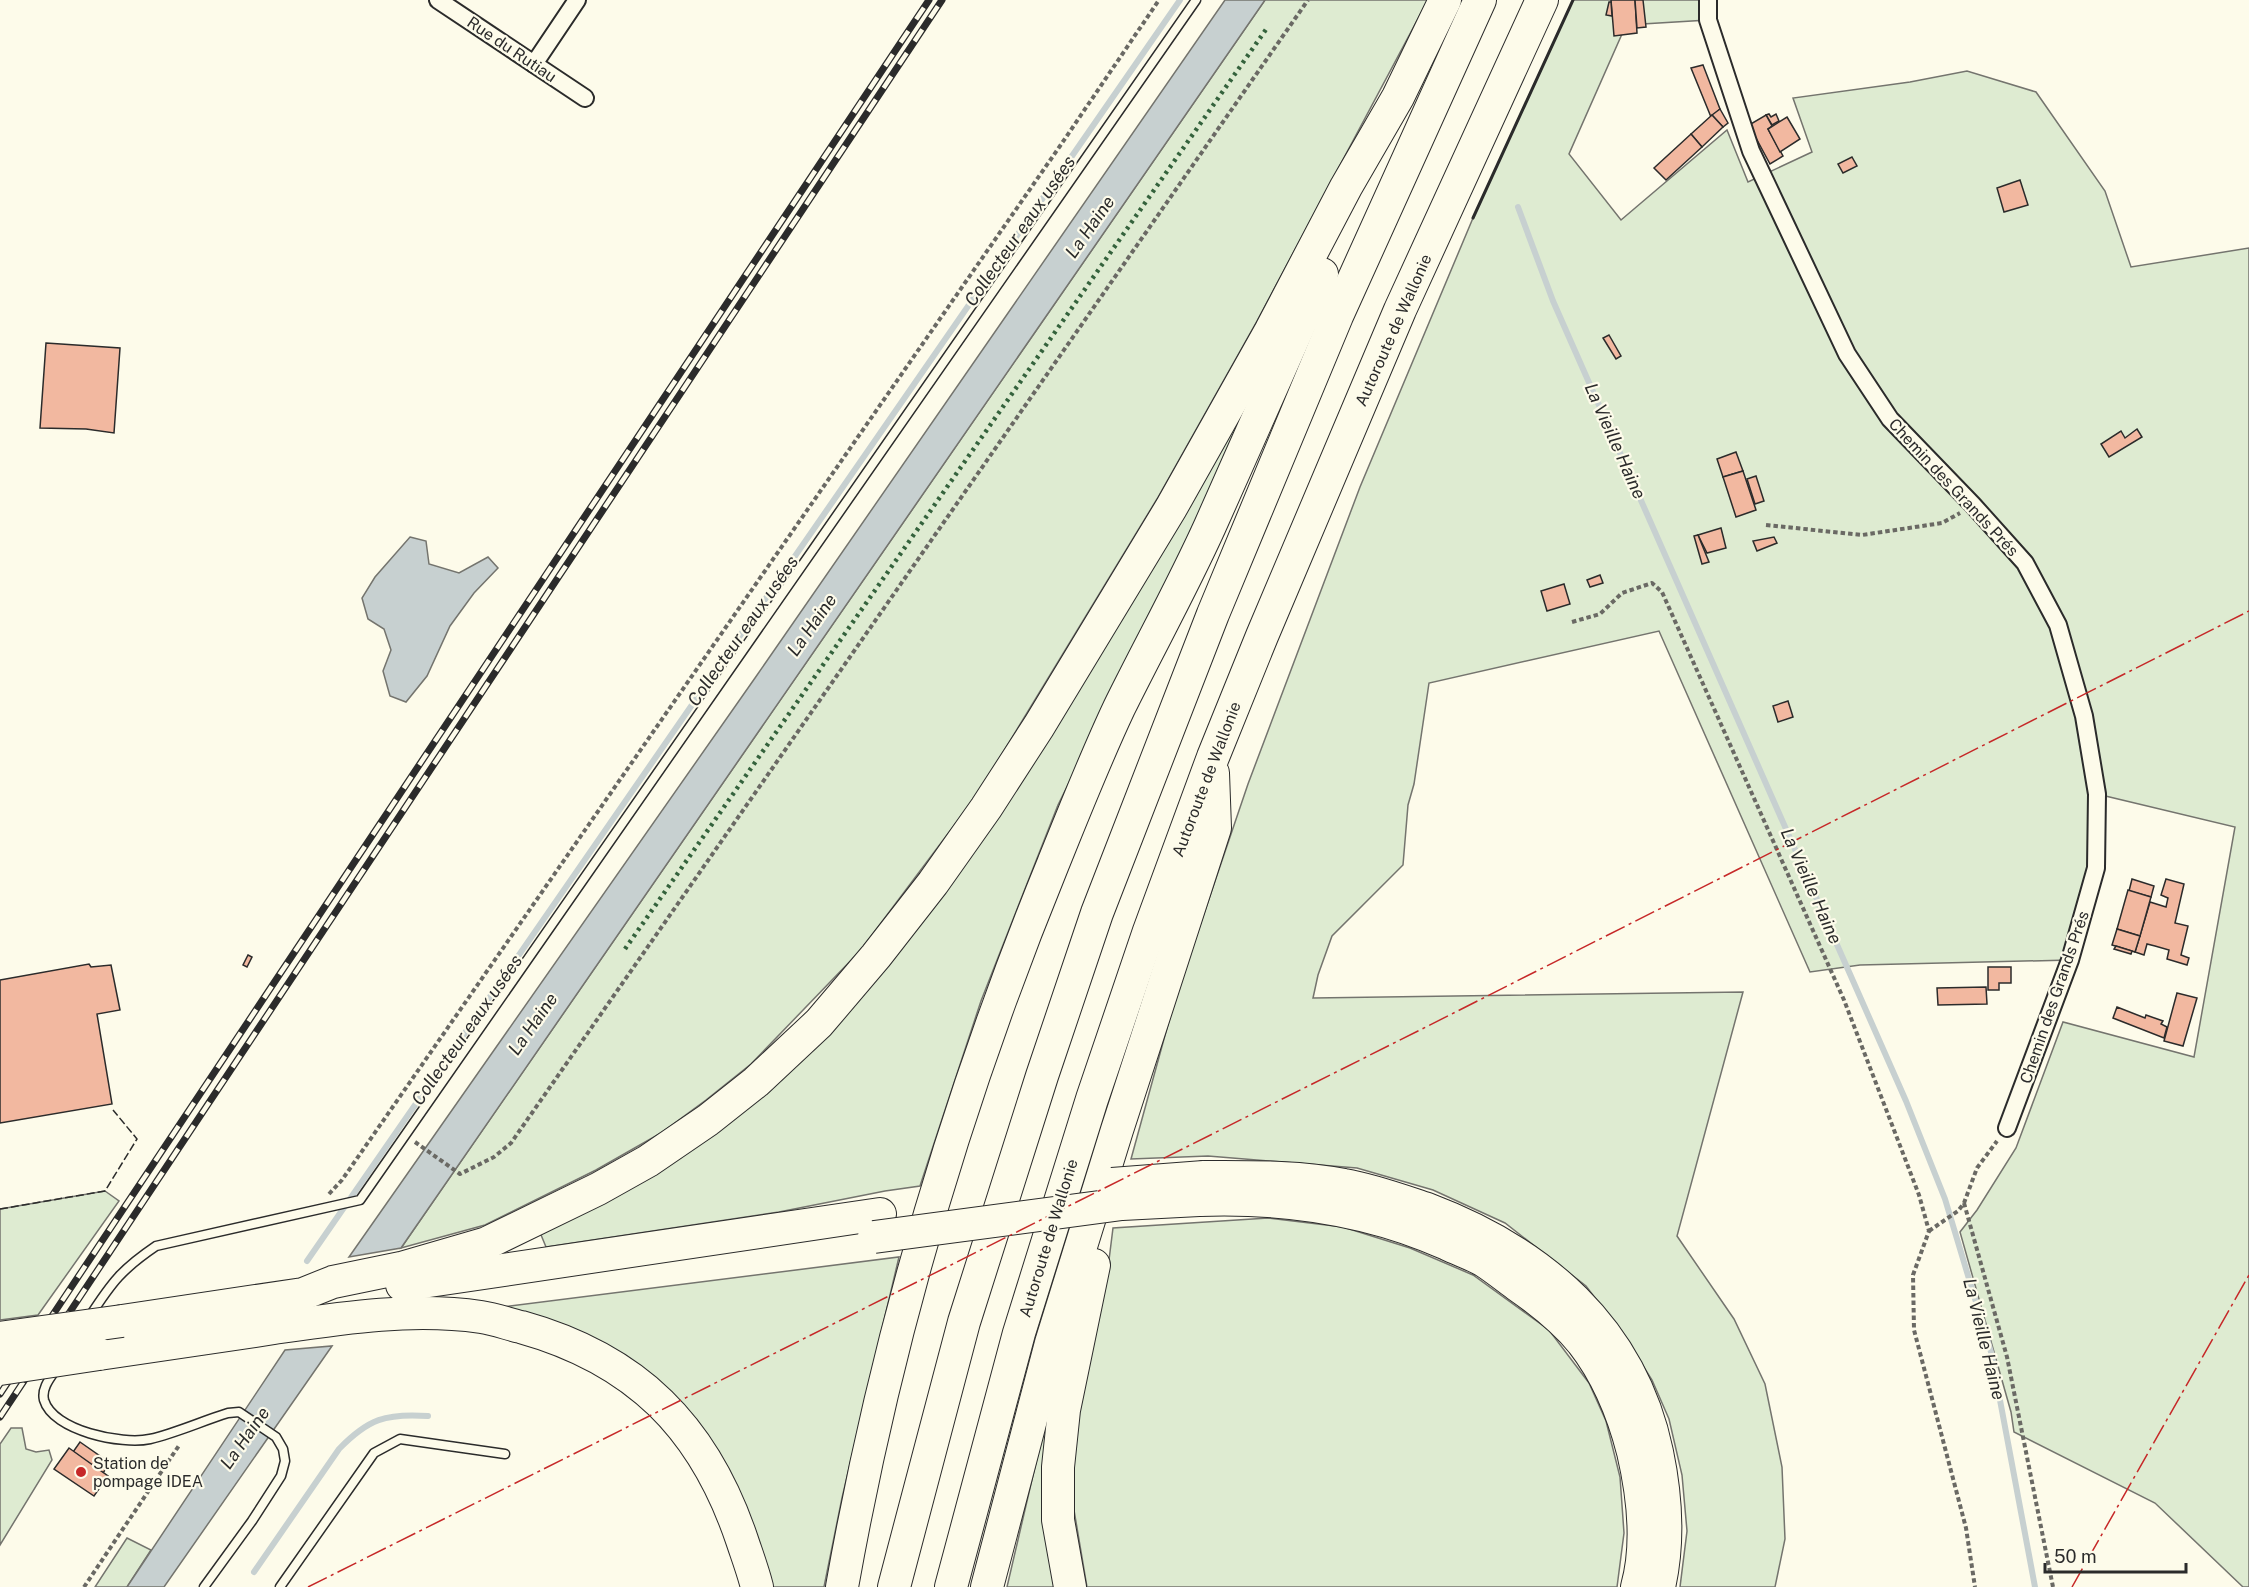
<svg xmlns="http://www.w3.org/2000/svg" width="2249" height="1587" font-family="'Public Sans',sans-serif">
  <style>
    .green { fill: #deebd1; stroke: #74746e; stroke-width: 1.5 }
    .water { fill: #c7d0d0; stroke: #74746e; stroke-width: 1.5 }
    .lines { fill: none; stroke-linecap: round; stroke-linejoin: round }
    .stream { stroke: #c7d0d0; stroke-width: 6 }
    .building { fill: #f2b8a0; stroke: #2b2b2b; stroke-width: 1.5 }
    .service-casing { stroke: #2b2b2b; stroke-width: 11 }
    .minor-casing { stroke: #2b2b2b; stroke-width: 20 }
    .motorway-casing { stroke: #2b2b2b; stroke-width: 34 }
    .path { stroke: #6a6964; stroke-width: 4; stroke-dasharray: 4.5 3; stroke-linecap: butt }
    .service { stroke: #fdfbea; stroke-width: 8 }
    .minor { stroke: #fdfbea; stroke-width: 16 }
    .motorway { stroke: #fdfbea; stroke-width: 32 }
    .rail-casing { stroke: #2b2b2b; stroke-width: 7 }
    .rail { stroke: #fdfbea; stroke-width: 4.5; stroke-dasharray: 14; stroke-linecap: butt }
    .motorway-bridge-casing { stroke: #2b2b2b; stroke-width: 34; stroke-linecap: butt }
    .motorway-bridge { stroke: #fdfbea; stroke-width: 32 }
    .hedge { stroke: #34623c; stroke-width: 4.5; stroke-dasharray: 3 4.5; stroke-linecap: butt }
    .fence { stroke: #2b2b2b; stroke-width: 1.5; stroke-dasharray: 8 3; stroke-linecap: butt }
    .wall { stroke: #2b2b2b; stroke-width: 3 }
    .power { stroke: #c62828; stroke-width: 1.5; stroke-dasharray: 21 4.5 3 4.5; stroke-linecap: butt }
    .poi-dot { fill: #c62828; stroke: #fdfbea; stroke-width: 2 }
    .labels { text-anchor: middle; stroke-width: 4.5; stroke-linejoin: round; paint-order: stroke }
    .street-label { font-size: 16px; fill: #2b2b2b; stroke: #fdfbea }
    .poi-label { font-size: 16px; fill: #2b2b2b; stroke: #fdfbea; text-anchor: start }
    .water-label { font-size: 18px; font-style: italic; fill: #2b2b2b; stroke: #fdfbea }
  </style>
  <rect width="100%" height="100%" fill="#fdfbea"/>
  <g class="green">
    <polygon points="1265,0 1428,0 1257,321 1157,499 977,795 860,951 751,1064 706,1100 661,1133 596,1170 485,1225 401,1248"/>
    <polygon points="1573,0 1708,0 1708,20 1626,25 1569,154 1621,220 1727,130 1748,182 1812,152 1793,98 1910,82 1967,71 2036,92 2105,191 2131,267 2249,248 2249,1587 2243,1587 2155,1503 2014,1432 2011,1412 1960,1232 1977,1210 2016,1148 2063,1022 2194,1057 2235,827 2097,794 2096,868 2070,960 1860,965 1810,972 1659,631 1429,683 1414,784 1408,805 1403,865 1332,936 1318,975 1313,998 1743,992 1677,1236 1734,1319 1765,1384 1782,1467 1785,1539 1775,1587 1680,1587 1687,1531 1682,1475 1669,1419 1652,1380 1625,1337 1586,1286 1505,1223 1433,1190 1357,1168 1208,1156 1131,1159 1175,999 1248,784 1360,487 1473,218"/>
    <polygon points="1231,422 1241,426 1199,519 1058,805 981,1001 920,1186 885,1191 779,1212 546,1247 539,1230 832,1024"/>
    <polygon points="105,1191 119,1201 38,1315 0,1320 0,1209"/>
    <polygon points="1268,1218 1343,1227 1410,1248 1473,1275 1549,1330 1589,1383 1606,1421 1620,1477 1624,1533 1617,1587 1087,1587 1074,1510 1073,1462 1079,1414 1108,1268 1113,1228"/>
    <polygon points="899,1257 842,1498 824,1587 770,1587 755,1529 727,1473 703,1430 503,1307"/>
    <polygon points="1075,1295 1058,1587 1007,1587"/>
    <polygon points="11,1428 22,1428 26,1449 36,1452 49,1450 52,1460 0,1545 0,1444"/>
    <polygon points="127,1538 151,1550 127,1587 95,1587"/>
  </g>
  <g class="water">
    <polygon points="1225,0 1265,0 401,1248 349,1257 755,678"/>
    <polygon points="410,537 426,541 429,564 459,573 488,557 498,568 474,593 450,626 427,676 406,702 390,696 383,671 391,650 384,629 368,619 362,598 375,577"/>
    <polygon points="332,1346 164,1587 127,1587 285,1350"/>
  </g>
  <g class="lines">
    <g class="stream">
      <polyline points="1518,207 1553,301 1906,1101 1945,1199 1991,1352 2035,1587"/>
      <polyline points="307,1261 1180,0"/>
      <path d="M254 1572 339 1449C368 1419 386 1413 428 1416"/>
    </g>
  </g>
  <g class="building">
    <polygon points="1611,0 1635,0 1637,33 1614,36"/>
    <polygon points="1635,0 1643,0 1646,27 1637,28"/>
    <polygon points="1609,2 1611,2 1612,16 1606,15"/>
    <polygon points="1703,65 1720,109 1711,117 1691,68"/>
    <polygon points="1720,109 1728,123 1723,127 1712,115"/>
    <polygon points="1769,114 1771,117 1776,114 1779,121 1772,125 1766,115"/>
    <polygon points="1712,115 1723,127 1702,147 1691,134"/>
    <polygon points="1766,115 1772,126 1768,129 1783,156 1770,164 1749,125"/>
    <polygon points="1787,117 1800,139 1780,152 1768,129"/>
    <polygon points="1691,134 1702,147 1666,180 1654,168"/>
    <polygon points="1852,157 1857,166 1843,173 1838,164"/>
    <polygon points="2020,180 2028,205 2004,212 1997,188"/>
    <polygon points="1609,335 1621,356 1616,359 1603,338"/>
    <polygon points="46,343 120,348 114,433 86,429 40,428"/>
    <polygon points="2137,429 2142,437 2109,457 2101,444 2121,431 2125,438"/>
    <polygon points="1736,452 1743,471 1723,477 1717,459"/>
    <polygon points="1743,471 1756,510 1736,517 1723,477"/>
    <polygon points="1756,476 1764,501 1755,504 1747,479"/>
    <polygon points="1721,528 1726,548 1707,553 1698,535"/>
    <polygon points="1698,535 1709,562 1702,564 1694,536"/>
    <polygon points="1774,537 1777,543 1757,551 1753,541"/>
    <polygon points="1600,575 1603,583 1590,587 1587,580"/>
    <polygon points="1564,584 1570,604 1547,611 1541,591"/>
    <polygon points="1788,701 1793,717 1778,722 1773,706"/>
    <polygon points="2132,879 2154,886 2151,897 2129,891"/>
    <polygon points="2166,879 2184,884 2175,923 2188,926 2181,955 2189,958 2187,965 2167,959 2169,950 2155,946 2147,944 2144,955 2135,952 2150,902 2166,907 2168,898 2161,895"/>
    <polygon points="2128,890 2151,897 2140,936 2117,929"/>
    <polygon points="2117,929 2140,936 2135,952 2112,945"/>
    <polygon points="2116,946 2132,951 2131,954 2114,949"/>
    <polygon points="248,955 252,957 247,967 243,965"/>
    <polygon points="89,964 91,967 111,965 120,1010 97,1014 112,1104 0,1123 0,980"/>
    <polygon points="1988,967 2011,967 2011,983 1999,983 1999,990 1988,990"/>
    <polygon points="1986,987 1987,1004 1938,1005 1937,988"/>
    <polygon points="2177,993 2197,998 2183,1046 2164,1041"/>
    <polygon points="2117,1007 2145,1018 2146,1015 2163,1021 2161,1024 2167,1027 2164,1038 2113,1018"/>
    <polygon points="80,1442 110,1463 103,1473 73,1452"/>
    <polygon points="69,1448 108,1476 94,1496 54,1469"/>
  </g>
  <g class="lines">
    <defs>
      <g id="service">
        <path d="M90 1316C112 1282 122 1269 156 1246L360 1200 1196 0"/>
        <path d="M57 1368C51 1377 41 1388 44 1400 53 1431 122 1445 150 1439 176 1433 202 1421 228 1413L239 1412 276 1437 283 1449 285 1461 281 1476 252 1521 204 1587"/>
        <polyline points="280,1587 374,1453 400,1439 505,1454"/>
      </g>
      <g id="minor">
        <polyline points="438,0 585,98"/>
        <polyline points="1708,0 1708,20 1751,151 1847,354 1890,419 1973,505 2025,563 2058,625 2084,716 2097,794 2096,868 2070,960 2007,1128"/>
        <polyline points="534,64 577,0"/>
      </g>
      <g id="motorway">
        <path d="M1204 1177C1250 1177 1299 1176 1344 1185 1373 1190 1400 1200 1427 1209 1541 1252 1631 1328 1657 1452 1666 1495 1669 1543 1659 1587"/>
        <path d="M1199 1200C1284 1197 1369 1209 1447 1244 1459 1250 1472 1254 1484 1261 1495 1268 1506 1277 1517 1285 1540 1301 1564 1320 1582 1342 1607 1374 1623 1413 1633 1452 1643 1495 1649 1544 1637 1587"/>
        <polyline points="402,1285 880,1214"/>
        <polyline points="122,1321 303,1294 333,1282 401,1268 487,1243 598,1189 648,1161 708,1120 756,1082 819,1023 876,956 933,883 986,808 1039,726 1171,508 1271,330 1346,187 1398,97 1445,0"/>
        <path d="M99 1354C158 1345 216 1337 274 1328 342 1318 412 1307 481 1317 495 1319 508 1324 521 1327 636 1359 704 1427 742 1540 747 1555 753 1571 757 1587"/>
        <path d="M842 1587C886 1340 958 1096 1053 864 1074 812 1095 759 1119 708 1149 647 1182 588 1210 526 1248 442 1284 358 1322 274"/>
        <polyline points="894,1587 964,1322 1042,1076 1097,913 1213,614 1337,316 1480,0"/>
        <polyline points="951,1587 1019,1333 1092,1099 1149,931 1213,757 1262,636 1400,310 1542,0"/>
        <polyline points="987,1587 1051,1343 1117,1130 1215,828 1213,773"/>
        <polyline points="1070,1587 1058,1520 1058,1467 1064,1410 1094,1265"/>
      </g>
    </defs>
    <use href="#service" class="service-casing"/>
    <use href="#minor" class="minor-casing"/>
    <use href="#motorway" class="motorway-casing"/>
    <g class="path">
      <polyline points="1766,525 1862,535 1942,523 1960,513"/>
      <polyline points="1572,622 1600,614 1622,593 1652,583 1662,592 1844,1000 1919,1195 1929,1231 1913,1275 1914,1330 1966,1528 1975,1587"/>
      <polyline points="415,1142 460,1174 494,1157 511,1143 1308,0"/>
      <polyline points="329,1194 342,1180 1060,146 1159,0"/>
      <polyline points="1964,1203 2007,1357 2053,1587"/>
      <polyline points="1929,1231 1958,1211 1964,1203 1977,1168 1997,1141"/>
      <polyline points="84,1587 180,1444"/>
    </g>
    <use href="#service" class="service"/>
    <use href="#minor" class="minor"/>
    <use href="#motorway" class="motorway"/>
    <defs>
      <g id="rail">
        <polyline points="0,1394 929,0"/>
        <polyline points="0,1417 942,0"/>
      </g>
    </defs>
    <use href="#rail" class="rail-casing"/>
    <use href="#rail" class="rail"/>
    <defs>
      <g id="motorway-bridge">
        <polyline points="1112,1184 1204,1177"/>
        <polyline points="874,1237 1122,1204 1199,1200"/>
        <polyline points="0,1338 122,1321"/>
        <polyline points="0,1369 99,1354"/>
      </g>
    </defs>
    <use href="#motorway-bridge" class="motorway-bridge-casing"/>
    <use href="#motorway-bridge" class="motorway-bridge"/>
    <polyline class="hedge" points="625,949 1267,28"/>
    <polyline class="fence" points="0,1209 105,1191 137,1139 113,1110"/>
    <polyline class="wall" points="1473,218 1573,0"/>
    <g class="power">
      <polyline points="308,1587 1420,1030 2249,611"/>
      <polyline points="2072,1587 2249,1275"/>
    </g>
  </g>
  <circle class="poi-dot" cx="81" cy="1472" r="6"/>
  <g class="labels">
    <g class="street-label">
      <text transform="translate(512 49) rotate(34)" y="6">Rue du Rutiau</text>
      <text transform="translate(1393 330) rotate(-66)" y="6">Autoroute de Wallonie</text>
      <text transform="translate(1954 487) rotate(47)" y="6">Chemin des Grands Prés</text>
      <text transform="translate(1206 779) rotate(-69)" y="6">Autoroute de Wallonie</text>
      <text transform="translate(2054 997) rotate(-71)" y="6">Chemin des Grands Prés</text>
      <text transform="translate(1048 1238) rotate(-73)" y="6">Autoroute de Wallonie</text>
    </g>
    <g class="poi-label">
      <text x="93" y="1469">Station de<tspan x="93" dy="18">pompage IDEA</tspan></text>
    </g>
    <g class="water-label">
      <text transform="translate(1090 227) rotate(-55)" y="6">La Haine</text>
      <text transform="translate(1020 231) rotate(-55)" y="6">Collecteur eaux usées</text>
      <text transform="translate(1615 441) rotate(66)" y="6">La Vieille Haine</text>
      <text transform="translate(812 625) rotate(-55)" y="6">La Haine</text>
      <text transform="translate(743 631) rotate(-55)" y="6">Collecteur eaux usées</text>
      <text transform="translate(1811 886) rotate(66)" y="6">La Vieille Haine</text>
      <text transform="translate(533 1024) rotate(-55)" y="6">La Haine</text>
      <text transform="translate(467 1030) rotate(-55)" y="6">Collecteur eaux usées</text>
      <text transform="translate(1984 1339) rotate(76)" y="6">La Vieille Haine</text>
      <text transform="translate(245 1438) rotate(-55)" y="6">La Haine</text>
    </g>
  </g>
  <path d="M2045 1563v9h141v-9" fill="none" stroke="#2b2b2b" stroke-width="3"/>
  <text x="2054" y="1563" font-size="18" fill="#2b2b2b" stroke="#fdfbea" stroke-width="4.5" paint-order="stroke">50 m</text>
</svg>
